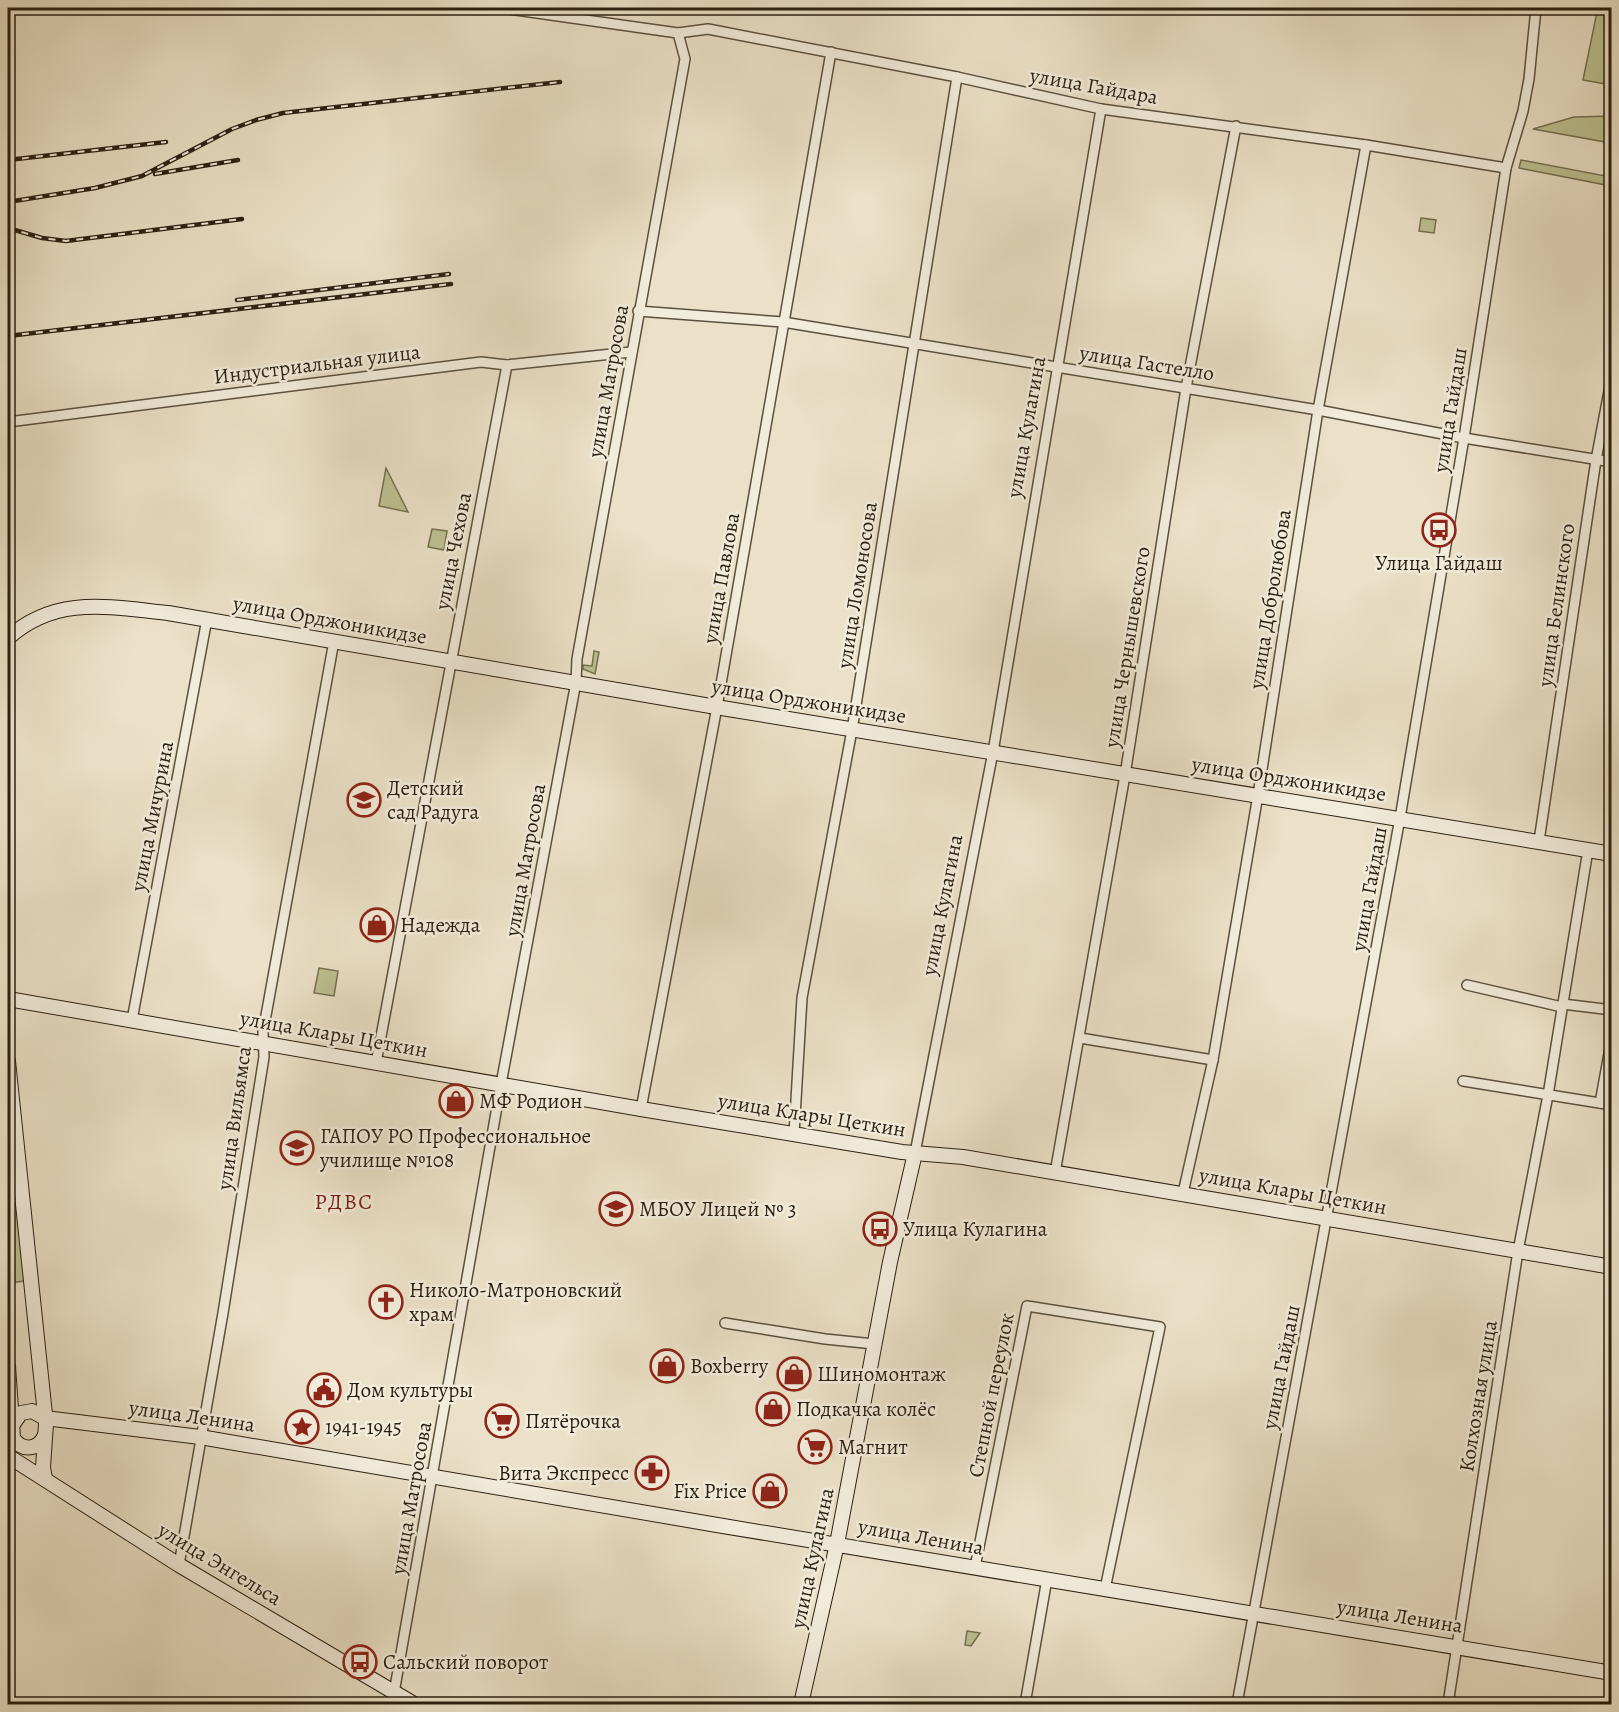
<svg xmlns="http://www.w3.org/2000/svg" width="1619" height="1712" font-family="Alegreya,serif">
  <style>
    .green { fill: #bdc192; stroke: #747051; stroke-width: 1.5 }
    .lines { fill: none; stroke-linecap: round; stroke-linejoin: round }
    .street-casing { stroke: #5b503e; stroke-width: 12 }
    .secondary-casing { stroke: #2b1f10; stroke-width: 16 }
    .street { stroke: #f2ecdb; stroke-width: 9 }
    .secondary { stroke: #f2ecdb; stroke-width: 14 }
    .rail-casing { stroke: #2b1f10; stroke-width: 4.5 }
    .rail { stroke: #f2ecdb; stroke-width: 2; stroke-dasharray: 7; stroke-linecap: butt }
    .labels { text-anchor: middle; stroke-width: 5; stroke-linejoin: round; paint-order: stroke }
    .street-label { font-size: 21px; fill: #2b1f10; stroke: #f2ecdb }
    .poi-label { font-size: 21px; fill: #2b1f10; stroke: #f2ecdb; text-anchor: start }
    .neighbourhood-label { font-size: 22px; letter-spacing: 1.5px; fill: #7a1f14; stroke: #f2ecdb }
  </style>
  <rect width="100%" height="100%" fill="#ebe1c8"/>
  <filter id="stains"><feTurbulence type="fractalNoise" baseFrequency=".00333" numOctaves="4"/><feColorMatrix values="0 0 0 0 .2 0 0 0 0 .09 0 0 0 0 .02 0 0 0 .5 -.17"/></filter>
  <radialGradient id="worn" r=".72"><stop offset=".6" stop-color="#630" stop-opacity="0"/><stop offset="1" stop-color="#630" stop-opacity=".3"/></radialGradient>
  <g class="green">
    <polygon points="1597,12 1611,14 1611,85 1583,80"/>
    <polygon points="1611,116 1611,143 1533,129 1574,117"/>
    <polygon points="1521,160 1611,177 1611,186 1519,168"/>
    <polygon points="1421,218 1436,220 1434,233 1419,231"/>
    <polygon points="386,468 408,512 379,506"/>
    <polygon points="432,529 447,531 444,550 428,547"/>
    <polygon points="594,651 599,652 595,674 583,669 583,665 592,666"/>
    <polygon points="319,968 338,971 334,996 314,993"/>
    <polygon points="8,1099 25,1281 8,1283"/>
    <polygon points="967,1631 980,1633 971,1646 965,1645"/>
  </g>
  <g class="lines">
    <defs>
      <g id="street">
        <polyline points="501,8 678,33 708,29 957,77 1101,109 1366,145 1506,168"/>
        <polyline points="638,311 783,322 1318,410 1464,438 1612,462"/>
        <polyline points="8,422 481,362 507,365 631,352"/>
        <polyline points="1539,841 1596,460 1612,375"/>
        <polyline points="1467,985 1562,1007"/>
        <polyline points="1563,1004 1612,1010"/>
        <polyline points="132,1020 207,619"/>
        <polyline points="1080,1038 1213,1060"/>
        <polyline points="376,1063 507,365"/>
        <polyline points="1463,1081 1612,1105"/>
        <polyline points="1600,1103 1612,1037"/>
        <polyline points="641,1109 717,707 831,52"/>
        <polyline points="794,1134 802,998 852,730 957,77"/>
        <polyline points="915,1153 993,752 1101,109"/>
        <polyline points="1055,1173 1125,775 1186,388 1236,126"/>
        <polyline points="1183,1193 1213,1060 1258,795 1318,410 1366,145"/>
        <polyline points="725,1323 825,1339 874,1344"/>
        <polyline points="179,1565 223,1313 264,1057 263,1032 334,641"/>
        <polyline points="975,1567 1027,1306 1160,1327 1105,1589"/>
        <polyline points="394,1693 501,1084 576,682 577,659 685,59 678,33"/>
        <polyline points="1025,1704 1047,1579"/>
        <polyline points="1237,1704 1400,818 1464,438 1506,168 1523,111 1529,79 1536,8"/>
        <polyline points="1448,1704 1518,1251 1548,1095 1588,850"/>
      </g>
      <g id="secondary">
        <path d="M8 638C56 595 109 607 168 613L728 709 1612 854"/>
        <polyline points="8,999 641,1109 902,1152 963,1157 1612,1267"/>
        <polyline points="8,1061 46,1424 43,1467 45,1479"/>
        <path d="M8 1366 13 1438C22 1452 39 1450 45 1435"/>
        <polyline points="8,1431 21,1413 32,1411 45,1418 200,1437 723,1526 1612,1673"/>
        <polyline points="8,1456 179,1565 414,1704"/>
        <polyline points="801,1704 837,1544 890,1262 915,1153"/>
      </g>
    </defs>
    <use href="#street" class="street-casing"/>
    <use href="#secondary" class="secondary-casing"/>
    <use href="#street" class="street"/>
    <use href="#secondary" class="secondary"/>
    <defs>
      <g id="rail">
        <polyline points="8,160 166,142"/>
        <polyline points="155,174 238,160"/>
        <polyline points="8,202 95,188 142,176 232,129 256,120 283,113 560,82"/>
        <polyline points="8,228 42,238 66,241 242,219"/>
        <polyline points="237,300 449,274"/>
        <polyline points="8,336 451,284"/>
      </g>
    </defs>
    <use href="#rail" class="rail-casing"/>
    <use href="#rail" class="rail"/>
  </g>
  <defs>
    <symbol id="bus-ring" viewBox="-11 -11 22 22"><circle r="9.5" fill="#f2ecdb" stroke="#8f2418" stroke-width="1.5"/><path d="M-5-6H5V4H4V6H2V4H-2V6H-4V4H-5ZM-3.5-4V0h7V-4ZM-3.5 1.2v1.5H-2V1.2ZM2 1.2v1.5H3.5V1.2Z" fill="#8f2418"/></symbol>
    <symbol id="school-ring" viewBox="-11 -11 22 22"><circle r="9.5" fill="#f2ecdb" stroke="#8f2418" stroke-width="1.5"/><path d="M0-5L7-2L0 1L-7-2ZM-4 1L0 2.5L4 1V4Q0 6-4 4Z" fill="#8f2418"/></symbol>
    <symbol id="shop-ring" viewBox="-11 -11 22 22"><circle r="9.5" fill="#f2ecdb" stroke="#8f2418" stroke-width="1.5"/><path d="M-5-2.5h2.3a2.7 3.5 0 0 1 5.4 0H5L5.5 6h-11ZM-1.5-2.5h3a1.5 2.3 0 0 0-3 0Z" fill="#8f2418"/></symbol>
    <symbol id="university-ring" viewBox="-11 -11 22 22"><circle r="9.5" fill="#f2ecdb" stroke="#8f2418" stroke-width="1.5"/><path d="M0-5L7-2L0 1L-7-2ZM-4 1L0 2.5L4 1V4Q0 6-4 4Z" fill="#8f2418"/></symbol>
    <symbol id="church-ring" viewBox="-11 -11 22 22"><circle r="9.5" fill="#f2ecdb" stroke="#8f2418" stroke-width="1.5"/><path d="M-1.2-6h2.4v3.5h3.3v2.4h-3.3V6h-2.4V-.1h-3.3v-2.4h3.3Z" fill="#8f2418"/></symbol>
    <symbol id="civic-ring" viewBox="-11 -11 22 22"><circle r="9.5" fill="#f2ecdb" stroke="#8f2418" stroke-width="1.5"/><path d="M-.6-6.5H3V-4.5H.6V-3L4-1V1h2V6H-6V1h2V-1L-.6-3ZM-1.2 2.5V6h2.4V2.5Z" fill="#8f2418"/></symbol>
    <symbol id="supermarket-ring" viewBox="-11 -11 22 22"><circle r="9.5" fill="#f2ecdb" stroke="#8f2418" stroke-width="1.5"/><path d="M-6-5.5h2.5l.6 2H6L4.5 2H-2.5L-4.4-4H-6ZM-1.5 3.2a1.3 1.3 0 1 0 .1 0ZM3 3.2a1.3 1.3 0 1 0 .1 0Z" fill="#8f2418"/></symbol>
    <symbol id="sight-ring" viewBox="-11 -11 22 22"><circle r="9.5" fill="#f2ecdb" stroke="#8f2418" stroke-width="1.5"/><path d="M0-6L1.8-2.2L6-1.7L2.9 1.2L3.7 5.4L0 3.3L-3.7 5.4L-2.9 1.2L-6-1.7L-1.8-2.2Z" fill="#8f2418"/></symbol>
    <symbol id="pharmacy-ring" viewBox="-11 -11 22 22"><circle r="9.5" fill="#f2ecdb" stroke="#8f2418" stroke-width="1.5"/><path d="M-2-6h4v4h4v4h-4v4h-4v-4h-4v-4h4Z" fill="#8f2418"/></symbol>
  </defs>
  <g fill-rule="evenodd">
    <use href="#bus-ring" x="1420" y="511" width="38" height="38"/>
    <use href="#school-ring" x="345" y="781" width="38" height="38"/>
    <use href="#shop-ring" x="358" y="906" width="38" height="38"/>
    <use href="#shop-ring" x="437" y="1082" width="38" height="38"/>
    <use href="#university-ring" x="278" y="1129" width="38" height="38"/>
    <use href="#school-ring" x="597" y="1190" width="38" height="38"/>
    <use href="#bus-ring" x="861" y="1210" width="38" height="38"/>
    <use href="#church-ring" x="367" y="1283" width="38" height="38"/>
    <use href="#shop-ring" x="648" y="1347" width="38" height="38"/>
    <use href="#shop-ring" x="775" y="1355" width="38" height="38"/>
    <use href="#civic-ring" x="305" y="1371" width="38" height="38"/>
    <use href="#shop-ring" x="754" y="1390" width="38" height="38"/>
    <use href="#supermarket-ring" x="483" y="1402" width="38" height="38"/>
    <use href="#sight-ring" x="283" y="1408" width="38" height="38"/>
    <use href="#supermarket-ring" x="796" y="1428" width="38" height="38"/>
    <use href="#pharmacy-ring" x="633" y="1454" width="38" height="38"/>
    <use href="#shop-ring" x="751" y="1472" width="38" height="38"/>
    <use href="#bus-ring" x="341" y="1643" width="38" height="38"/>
  </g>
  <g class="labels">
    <g class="street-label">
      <text transform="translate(1094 86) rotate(10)" y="7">улица Гайдара</text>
      <text transform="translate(1147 363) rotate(9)" y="7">улица Гастелло</text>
      <text transform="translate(317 364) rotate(-7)" y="7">Индустриальная улица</text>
      <text transform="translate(608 381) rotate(-80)" y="7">улица Матросова</text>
      <text transform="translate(1450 410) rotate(-81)" y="7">улица Гайдаш</text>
      <text transform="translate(1026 427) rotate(-80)" y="7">улица Кулагина</text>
      <text transform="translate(453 551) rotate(-79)" y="7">улица Чехова</text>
      <text transform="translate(721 578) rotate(-80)" y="7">улица Павлова</text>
      <text transform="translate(857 585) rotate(-81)" y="7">улица Ломоносова</text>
      <text transform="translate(1270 599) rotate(-81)" y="7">улица Добролюбова</text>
      <text transform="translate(1556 605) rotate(-82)" y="7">улица Белинского</text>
      <text transform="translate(330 620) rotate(10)" y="7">улица Орджоникидзе</text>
      <text transform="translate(1127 647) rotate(-81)" y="7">улица Чернышевского</text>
      <text transform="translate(809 701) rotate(9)" y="7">улица Орджоникидзе</text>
      <text transform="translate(1289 779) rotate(9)" y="7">улица Орджоникидзе</text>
      <text transform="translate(152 816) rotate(-79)" y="7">улица Мичурина</text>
      <text transform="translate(525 860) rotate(-80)" y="7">улица Матросова</text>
      <text transform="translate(1369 889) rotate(-80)" y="7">улица Гайдаш</text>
      <text transform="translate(942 905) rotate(-79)" y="7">улица Кулагина</text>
      <text transform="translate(334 1034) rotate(10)" y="7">улица Клары Цеткин</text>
      <text transform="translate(812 1115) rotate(9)" y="7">улица Клары Цеткин</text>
      <text transform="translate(234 1118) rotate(-82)" y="7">улица Вильямса</text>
      <text transform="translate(1293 1191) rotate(10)" y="7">улица Клары Цеткин</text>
      <text transform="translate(1281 1367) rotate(-79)" y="7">улица Гайдаш</text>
      <text transform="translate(991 1395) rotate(-79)" y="7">Степной переулок</text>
      <text transform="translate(1478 1396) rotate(-81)" y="7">Колхозная улица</text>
      <text transform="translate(192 1416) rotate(8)" y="7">улица Ленина</text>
      <text transform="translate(411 1498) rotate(-80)" y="7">улица Матросова</text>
      <text transform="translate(921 1537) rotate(10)" y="7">улица Ленина</text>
      <text transform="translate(812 1558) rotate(-78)" y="7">улица Кулагина</text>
      <text transform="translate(220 1564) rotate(31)" y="7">улица Энгельса</text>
      <text transform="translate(1400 1616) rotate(9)" y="7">улица Ленина</text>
    </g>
    <g class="poi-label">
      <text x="1439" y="570" text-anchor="middle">Улица Гайдаш</text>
      <text x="387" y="795">Детский<tspan x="387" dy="24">сад Радуга</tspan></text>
      <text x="400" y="932">Надежда</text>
      <text x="479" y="1108">МФ Родион</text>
      <text x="320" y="1143">ГАПОУ РО Профессиональное<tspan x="320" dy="24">училище №108</tspan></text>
      <text x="639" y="1216">МБОУ Лицей № 3</text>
      <text x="903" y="1236">Улица Кулагина</text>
      <text x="409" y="1297">Николо-Матроновский<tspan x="409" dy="24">храм</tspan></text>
      <text x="690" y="1373">Boxberry</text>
      <text x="817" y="1381">Шиномонтаж</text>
      <text x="347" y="1397">Дом культуры</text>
      <text x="796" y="1416">Подкачка колёс</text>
      <text x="525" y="1428">Пятёрочка</text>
      <text x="325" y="1434">1941-1945</text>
      <text x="838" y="1454">Магнит</text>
      <text x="629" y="1480" text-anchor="end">Вита Экспресс</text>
      <text x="747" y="1498" text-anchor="end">Fix Price</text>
      <text x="383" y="1669">Сальский поворот</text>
    </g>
    <g class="neighbourhood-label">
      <text x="344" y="1209">РДВС</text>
    </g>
  </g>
  <rect width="1619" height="1712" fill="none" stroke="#ebe1c8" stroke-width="30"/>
  <rect x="9" y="9" width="1601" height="1694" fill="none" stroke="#2b1f10" stroke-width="3"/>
  <rect x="15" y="15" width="1589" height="1682" fill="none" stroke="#2b1f10" stroke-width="1.5"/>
  <rect width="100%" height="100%" filter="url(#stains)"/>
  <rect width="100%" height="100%" fill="url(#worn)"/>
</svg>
